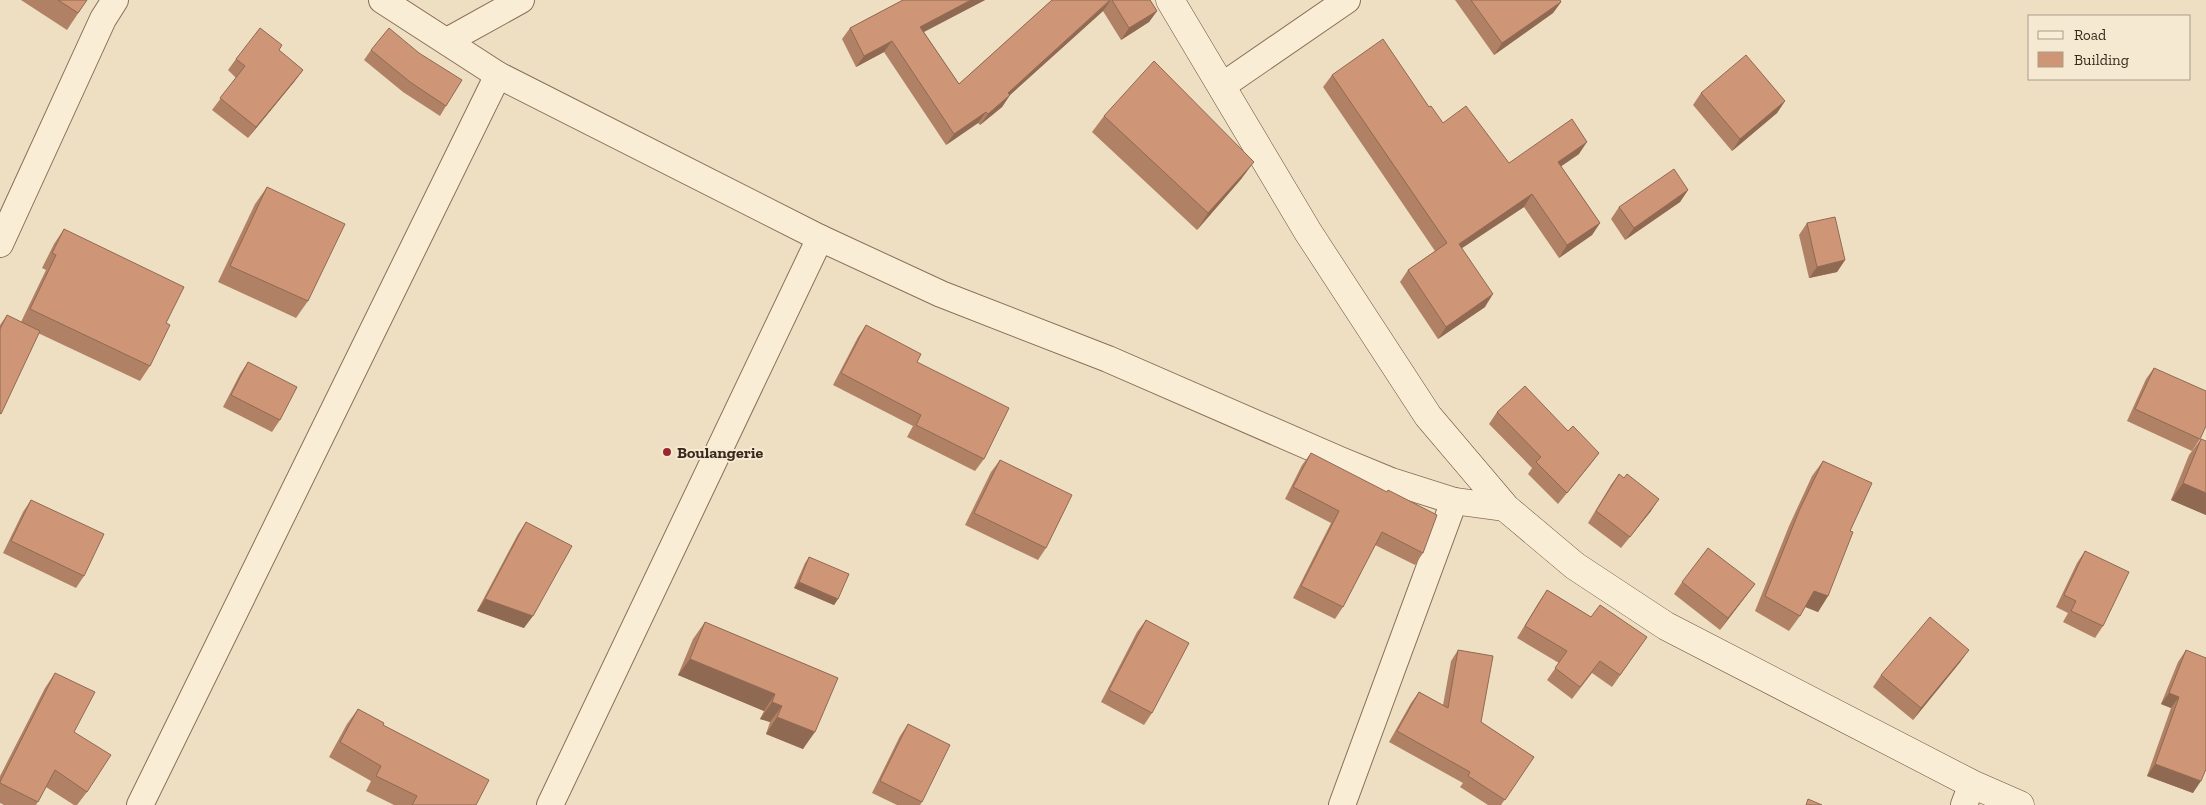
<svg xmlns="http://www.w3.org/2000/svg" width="2206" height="805" font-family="'Zilla Slab',serif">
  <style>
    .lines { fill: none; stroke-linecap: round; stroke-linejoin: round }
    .street-casing { stroke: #896f58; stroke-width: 28 }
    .secondary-casing { stroke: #6b513c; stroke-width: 29 }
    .street { stroke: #faedd5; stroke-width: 26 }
    .secondary { stroke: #faedd5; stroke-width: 28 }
    .wall { fill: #b18165 }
    .shaded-wall { fill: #906953 }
    .building { fill: #ce9676; stroke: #906953 }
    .poi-dot { fill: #9a272f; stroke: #f6e9d1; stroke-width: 2 }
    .labels { text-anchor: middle; stroke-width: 4; stroke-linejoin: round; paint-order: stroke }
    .poi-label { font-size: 16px; font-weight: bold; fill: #39291d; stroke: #f6e9d1; text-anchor: start }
  </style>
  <rect width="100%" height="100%" fill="#efdfc2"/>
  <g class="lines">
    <defs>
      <g id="street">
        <polyline points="382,0 498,75 820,238 941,294 1108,359 1340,460 1391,481 1454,501 1506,508"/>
        <polyline points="447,41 521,0"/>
        <polyline points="1222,86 1347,0"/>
        <polyline points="0,244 103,19 115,0"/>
        <polyline points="140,805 498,75"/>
        <polyline points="550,805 820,238"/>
        <polyline points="1342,805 1454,501"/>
        <polyline points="1964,805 1972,784"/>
      </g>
      <polyline id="secondary" points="1170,0 1308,232 1428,416 1506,508 1575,566 1666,626 1972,784 2020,805"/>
    </defs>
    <use href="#street" class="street-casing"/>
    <use href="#secondary" class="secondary-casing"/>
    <use href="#street" class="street"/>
    <use href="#secondary" class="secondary"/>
  </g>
  <g class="wall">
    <polygon points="21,0 87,0 67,30"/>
    <polygon points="903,0 985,0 924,32 959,84 1052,0 1150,0 1157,11 1149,22 1121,40 1103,11 1010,95 1002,107 980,125 978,123 946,145 884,52 856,67 842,39 850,28"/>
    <polygon points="1455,0 1560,0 1561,2 1553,13 1494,55"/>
    <polygon points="279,50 303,70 294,82 248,138 212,110 236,78 228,70 236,59"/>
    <polygon points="371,50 446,106 440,116 403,92 364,60"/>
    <polygon points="1332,75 1429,107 1443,123 1509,163 1579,154 1561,166 1600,223 1592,235 1559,258 1524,207 1462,248 1485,307 1438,339 1400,282 1408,270 1435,251 1323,87"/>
    <polygon points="1701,93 1785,101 1777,113 1732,151 1693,105"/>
    <polygon points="1104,116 1242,178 1197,230 1092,132"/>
    <polygon points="267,187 308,301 296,318 218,282 255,204"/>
    <polygon points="1688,190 1680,202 1625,240 1611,219 1619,207"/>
    <polygon points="1807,223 1845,260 1837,272 1809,278 1799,235"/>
    <polygon points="64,229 166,323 150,366 140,381 38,333 0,415 0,325 7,315 21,322 46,270 42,268 54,244"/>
    <polygon points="866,325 917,362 984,459 975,471 907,437 913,426 833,385 858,337"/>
    <polygon points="248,362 280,420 272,432 223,407 240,374"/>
    <polygon points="2154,368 2200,439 2192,451 2127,421 2146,379"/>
    <polygon points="1497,412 1568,431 1599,453 1590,465 1558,504 1528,474 1532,468 1489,424"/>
    <polygon points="2201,439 2206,515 2171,500 2189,455"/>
    <polygon points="1311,453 1423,553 1415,565 1375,545 1343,607 1335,619 1293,598 1331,523 1285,499 1302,465"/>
    <polygon points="1000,460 1046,548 1038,560 965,525 991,472"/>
    <polygon points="1823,461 1850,531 1828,596 1818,612 1805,607 1800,616 1789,631 1755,611 1789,526 1812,476"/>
    <polygon points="1619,474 1651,511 1621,548 1588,523 1611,485"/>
    <polygon points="31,500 84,576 76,588 3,553 23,512"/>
    <polygon points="526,522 524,628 477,611 518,534"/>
    <polygon points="2085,551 2103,626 2095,638 2063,622 2068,613 2056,607 2077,563"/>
    <polygon points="809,557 838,599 834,605 794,588 805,563"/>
    <polygon points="1682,582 1755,584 1720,630 1674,594"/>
    <polygon points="1547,590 1591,617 1647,637 1612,687 1592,673 1572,699 1547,680 1559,663 1517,638 1539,602"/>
    <polygon points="1146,620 1152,713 1144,725 1101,702 1137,632"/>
    <polygon points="705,622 838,678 803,749 766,734 770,722 760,719 764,711 678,675 693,639"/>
    <polygon points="1458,650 1481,722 1534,757 1501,805 1488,805 1460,787 1463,783 1389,742 1411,703 1419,692 1443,705 1451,661"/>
    <polygon points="2186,650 2193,793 2147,776 2171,708 2161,704 2178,662"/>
    <polygon points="1961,661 1913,720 1873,687 1881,675"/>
    <polygon points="55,673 74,732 87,792 77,805 74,805 46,787 36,805 4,805 0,803 0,776 45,688"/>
    <polygon points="358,709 383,725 476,805 394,805 366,791 371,781 329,757 347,724"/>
    <polygon points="908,724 922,802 920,805 897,805 872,793 900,736"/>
  </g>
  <g class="shaded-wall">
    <polygon points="971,0 985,0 912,38 920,27"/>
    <polygon points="1111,0 1103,11 1000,104 1008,93"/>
    <polygon points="1561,2 1553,13 1494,55 1502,43"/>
    <polygon points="1157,11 1149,22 1121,40 1129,28"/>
    <polygon points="892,41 884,52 856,67 864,56"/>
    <polygon points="303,70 294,82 248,138 256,127"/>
    <polygon points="1010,95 1002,107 980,125 988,114"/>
    <polygon points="1785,101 1777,113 1732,151 1740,139"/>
    <polygon points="986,112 978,123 946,145 954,134"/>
    <polygon points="1587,142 1579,154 1550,174 1558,162"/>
    <polygon points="1254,162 1242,178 1197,230 1208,213"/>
    <polygon points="1688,190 1680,202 1625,240 1634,228"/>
    <polygon points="1532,194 1524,207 1450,256 1459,244"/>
    <polygon points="1600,223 1592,235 1559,258 1567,245"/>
    <polygon points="1845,260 1837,272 1809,278 1817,267"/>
    <polygon points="1493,294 1485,307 1438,339 1446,327"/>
    <polygon points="2183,483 2206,493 2206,515 2171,500"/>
    <polygon points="1659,499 1651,511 1621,548 1630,537"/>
    <polygon points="799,582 838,599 834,605 794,588"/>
    <polygon points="1755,584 1746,596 1720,630 1728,618"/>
    <polygon points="1814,591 1828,596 1818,612 1803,606"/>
    <polygon points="485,599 533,616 524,628 477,611"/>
    <polygon points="1969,650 1961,661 1913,720 1921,708"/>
    <polygon points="690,659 775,694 764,711 678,675"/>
    <polygon points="2169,693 2179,697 2171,708 2161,704"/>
    <polygon points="772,702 782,706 770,722 760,719"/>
    <polygon points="777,717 815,732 803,749 766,734"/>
    <polygon points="2155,764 2201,781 2193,793 2147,776"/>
  </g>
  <g class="building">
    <polygon points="58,0 87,0 78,13"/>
    <polygon points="903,0 971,0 920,27 959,84 1052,0 1110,0 1008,93 1010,95 988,114 986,112 954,134 892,41 864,56 850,28"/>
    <polygon points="1112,0 1150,0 1157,11 1129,28"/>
    <polygon points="1471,0 1560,0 1561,2 1502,43"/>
    <polygon points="260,28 282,45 279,50 303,70 256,127 220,98 245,66 236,59"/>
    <polygon points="389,28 419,53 462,80 446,106 410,82 371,50"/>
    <polygon points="1383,39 1429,107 1431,106 1443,123 1466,106 1509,163 1572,119 1587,142 1558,162 1600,223 1567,245 1532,194 1459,244 1493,294 1446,327 1408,270 1447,243 1332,75"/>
    <polygon points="1746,55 1785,101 1740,139 1701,93"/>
    <polygon points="1154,61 1254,162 1208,213 1104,116"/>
    <polygon points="1674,169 1688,190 1634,228 1619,207"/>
    <polygon points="267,187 345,224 308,301 230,266"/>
    <polygon points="1835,217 1845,260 1817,267 1807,223"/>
    <polygon points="64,229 184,287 166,323 170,325 150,366 30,309 56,255 52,253"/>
    <polygon points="7,315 40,331 1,414 0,413 0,329"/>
    <polygon points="866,325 921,354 917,362 1009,408 984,459 916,425 921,415 841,373"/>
    <polygon points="248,362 297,387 280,420 231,395"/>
    <polygon points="2154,368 2206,391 2206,426 2200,439 2135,409"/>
    <polygon points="1525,386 1568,431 1573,426 1599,453 1567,493 1536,462 1541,457 1497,412"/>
    <polygon points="2201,439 2206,441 2206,493 2183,483"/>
    <polygon points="1311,453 1387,492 1388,490 1437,515 1423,553 1382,532 1343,607 1301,586 1339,511 1293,487"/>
    <polygon points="1000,460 1072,495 1046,548 974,513"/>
    <polygon points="1823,461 1872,483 1850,531 1853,532 1828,596 1814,591 1800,616 1765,596 1799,511"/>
    <polygon points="1619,474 1624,478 1627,474 1659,499 1630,537 1596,511"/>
    <polygon points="31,500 104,534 84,576 11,541"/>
    <polygon points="526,522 572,546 533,616 485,599"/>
    <polygon points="1708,548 1755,584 1728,618 1682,582"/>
    <polygon points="2085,551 2129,572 2103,626 2071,611 2076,601 2064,595"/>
    <polygon points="809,557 849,574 838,599 799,582"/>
    <polygon points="1547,590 1591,617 1600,605 1647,637 1620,675 1600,661 1580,687 1555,668 1567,651 1525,626"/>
    <polygon points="1930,617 1969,650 1921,708 1881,675"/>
    <polygon points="1146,620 1189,643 1152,713 1109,690"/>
    <polygon points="705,622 838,678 815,732 777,717 782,706 772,702 775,694 690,659"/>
    <polygon points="1458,650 1493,656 1481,722 1534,757 1505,800 1468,776 1470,772 1397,731 1419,692 1448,708"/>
    <polygon points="2186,650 2206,658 2206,769 2201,781 2155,764 2179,697 2169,693"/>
    <polygon points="55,673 95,692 74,732 111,755 87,792 55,770 38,802 0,783 0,782"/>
    <polygon points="358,709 384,723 383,725 489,780 476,805 412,805 417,796 376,776 381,766 340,742"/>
    <polygon points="908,724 950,745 922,802 880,781"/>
    <polygon points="1808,799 1822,805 1806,805"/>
  </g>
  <circle class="poi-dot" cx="667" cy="452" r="5"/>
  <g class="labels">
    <g class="poi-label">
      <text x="677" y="458">Boulangerie</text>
    </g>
  </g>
  <rect x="2028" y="15" width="162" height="65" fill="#f6e9d1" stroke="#aa9c89"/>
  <rect x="2038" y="31" width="25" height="8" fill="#faedd5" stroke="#aa9c89"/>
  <text x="2074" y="40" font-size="15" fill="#39291d">Road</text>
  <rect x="2038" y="52" width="25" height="15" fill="#ce9676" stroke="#aa9c89"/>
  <text x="2074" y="65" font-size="15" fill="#39291d">Building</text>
</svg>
